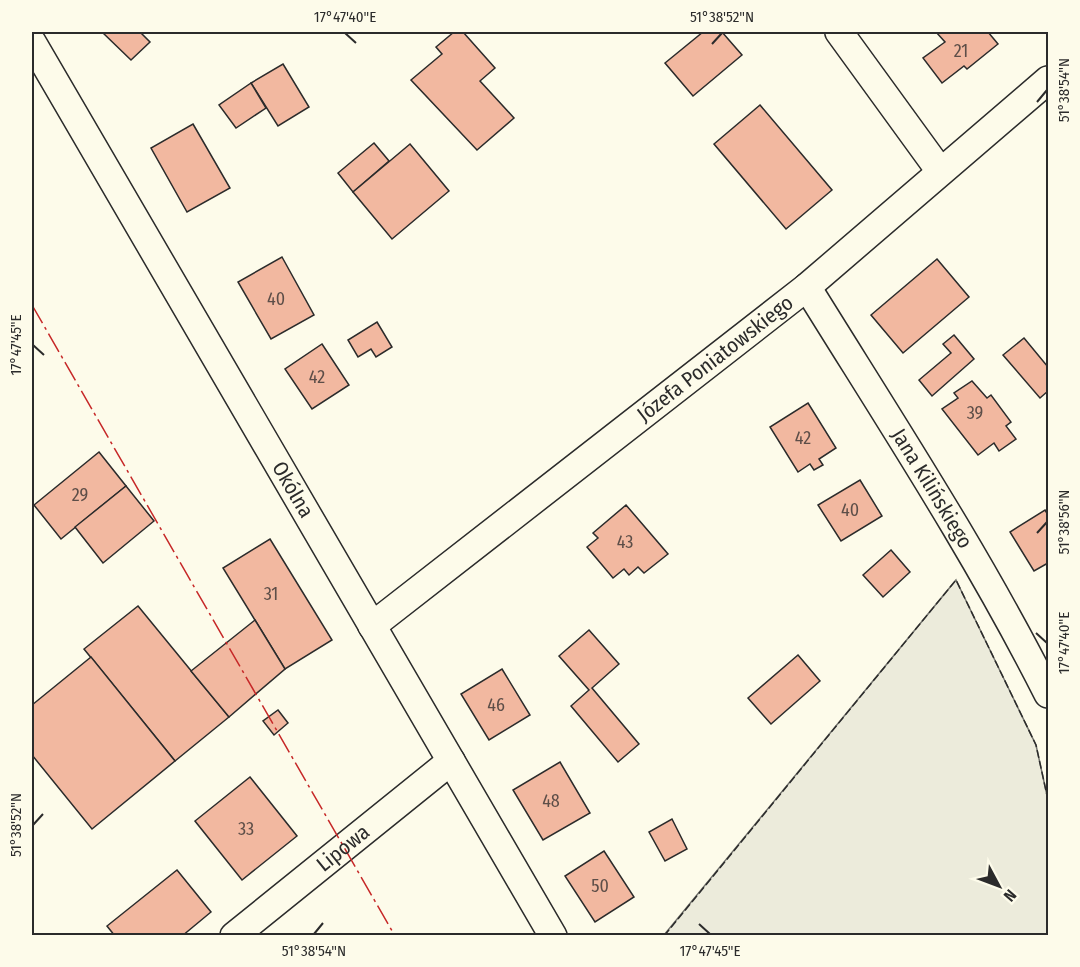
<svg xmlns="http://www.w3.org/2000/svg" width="1080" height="967" font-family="'Fira Sans Condensed',sans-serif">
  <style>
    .green { fill: #ecebdb; stroke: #74746e; stroke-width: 1.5 }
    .building { fill: #f2b8a0; stroke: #2b2b2b; stroke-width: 1.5 }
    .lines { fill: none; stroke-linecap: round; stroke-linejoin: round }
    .street-casing { stroke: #2b2b2b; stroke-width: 30 }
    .street { stroke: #fdfbea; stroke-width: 27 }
    .fence { stroke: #2b2b2b; stroke-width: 1.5; stroke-dasharray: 8 3; stroke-linecap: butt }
    .power { stroke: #c62828; stroke-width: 1.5; stroke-dasharray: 21 4.5 3 4.5; stroke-linecap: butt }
    .ticks { fill: none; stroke: #2b2b2b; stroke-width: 2 }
    .labels { text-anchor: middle; stroke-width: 4.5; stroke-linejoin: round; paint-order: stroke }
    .number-label { font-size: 18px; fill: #5d4e48 }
    .street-label { font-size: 21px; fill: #2b2b2b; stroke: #fdfbea }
    .neatline { fill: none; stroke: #2b2b2b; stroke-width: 2 }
    .ticks-label { font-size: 15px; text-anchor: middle; fill: #2b2b2b }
  </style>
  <rect width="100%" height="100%" fill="#fdfbea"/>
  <polygon class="green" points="956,580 1036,745 1048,800 1048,935 664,935"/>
  <g class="building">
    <polygon points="102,32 140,32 150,42 131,60"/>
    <polygon points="454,32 463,32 495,68 480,81 514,118 477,150 411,80 442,54 436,47"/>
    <polygon points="703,32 722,32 742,55 693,96 665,63"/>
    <polygon points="936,32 988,32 998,44 967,69 964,66 942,83 923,58 945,42"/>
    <polygon points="283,64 309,107 278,126 251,83"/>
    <polygon points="251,83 266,108 236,128 219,105"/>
    <polygon points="760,105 832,190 786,229 714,144"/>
    <polygon points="193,124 230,188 187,212 151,148"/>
    <polygon points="374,143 389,161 353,192 338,173"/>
    <polygon points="410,144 449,191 392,239 353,192"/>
    <polygon points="282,257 314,315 271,339 238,282"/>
    <polygon points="937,259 969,297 903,353 871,315"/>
    <polygon points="377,322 392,347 376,357 371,349 358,357 348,340"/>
    <polygon points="954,335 974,359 932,396 919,380 951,353 943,344"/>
    <polygon points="1024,338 1048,367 1048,391 1040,398 1003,355"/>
    <polygon points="322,344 349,385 312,409 285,369"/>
    <polygon points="972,381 987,398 991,395 1011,422 1006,426 1016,439 999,451 994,443 978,455 942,409 958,398 954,393"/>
    <polygon points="808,403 836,448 819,459 823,465 814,470 810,464 798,472 770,427"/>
    <polygon points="99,452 126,486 61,539 34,505"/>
    <polygon points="860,480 882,516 841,541 818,505"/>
    <polygon points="126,486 154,521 103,563 75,527"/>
    <polygon points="626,505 668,554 644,573 638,567 629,575 624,569 613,578 587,547 598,538 593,533"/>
    <polygon points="1045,510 1048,515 1048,563 1034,571 1010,532"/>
    <polygon points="270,539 332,640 285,669 223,568"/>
    <polygon points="891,550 910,572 883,597 863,575"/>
    <polygon points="138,606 229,717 175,761 84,649"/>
    <polygon points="255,620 285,669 229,717 191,671"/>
    <polygon points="589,630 619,664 592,688 639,744 618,762 571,706 589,690 559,656"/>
    <polygon points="798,655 820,681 771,724 748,698"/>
    <polygon points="91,657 175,761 92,829 32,755 32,705"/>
    <polygon points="502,669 530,715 489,740 461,694"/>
    <polygon points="278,710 288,723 274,735 263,721"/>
    <polygon points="560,762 590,813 543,840 513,790"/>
    <polygon points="250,777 297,836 242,880 195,821"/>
    <polygon points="672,819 687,849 665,861 649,832"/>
    <polygon points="604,851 634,897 595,922 565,876"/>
    <polygon points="177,870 211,912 182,936 115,936 107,926"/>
  </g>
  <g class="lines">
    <defs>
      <g id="street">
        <polyline points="839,32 940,171"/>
        <path id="s1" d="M32 42 553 936"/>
        <path id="s2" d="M807 287C890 421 977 553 1048 694"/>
        <path id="s3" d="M372 626 807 287 1048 80"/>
        <path id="s4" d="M234 936 451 761"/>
      </g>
    </defs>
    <use href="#street" class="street-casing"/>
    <use href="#street" class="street"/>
    <polyline class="fence" points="664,936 956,580 1036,745 1048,800"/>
    <polyline class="power" points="32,305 395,936"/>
  </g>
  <path class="ticks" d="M345 33 356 43M712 44 722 33M1037 102 1047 90M33 345 44 355M1037 533 1047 522M1036 633 1047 643M33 825 43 814M699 924 710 934M314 934 323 923"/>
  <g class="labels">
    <g class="number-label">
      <text x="961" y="57">21</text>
      <text x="276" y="305">40</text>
      <text x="317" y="383">42</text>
      <text x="975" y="419">39</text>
      <text x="803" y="444">42</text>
      <text x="80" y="501">29</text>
      <text x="850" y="516">40</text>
      <text x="625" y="548">43</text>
      <text x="271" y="600">31</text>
      <text x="496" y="711">46</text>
      <text x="551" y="807">48</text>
      <text x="246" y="835">33</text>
      <text x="600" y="892">50</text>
    </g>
    <g class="street-label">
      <text dy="7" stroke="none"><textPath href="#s3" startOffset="435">Józefa Poniatowskiego</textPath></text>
      <text dy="7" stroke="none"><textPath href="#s2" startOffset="237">Jana Kilińskiego</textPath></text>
      <text dy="7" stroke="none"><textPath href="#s1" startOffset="518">Okólna</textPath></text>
      <text dy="7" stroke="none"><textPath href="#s4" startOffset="140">Lipowa</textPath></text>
    </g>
  </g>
  <rect width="1080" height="967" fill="none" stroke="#fdfbea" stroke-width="66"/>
  <g transform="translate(999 886) rotate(131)" stroke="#fdfbea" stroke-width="4.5" paint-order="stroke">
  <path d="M0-4.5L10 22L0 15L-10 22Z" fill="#2b2b2b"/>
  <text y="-9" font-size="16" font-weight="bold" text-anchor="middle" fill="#2b2b2b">N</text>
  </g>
  <rect x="33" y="33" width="1014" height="901" class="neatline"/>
  <g class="ticks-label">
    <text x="345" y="22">17°47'40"E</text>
    <text x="722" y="22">51°38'52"N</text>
    <text transform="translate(1064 90) rotate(-90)" y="5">51°38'54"N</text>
    <text transform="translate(16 345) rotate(-90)" y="5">17°47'45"E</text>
    <text transform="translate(1064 522) rotate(-90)" y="5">51°38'56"N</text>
    <text transform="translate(1064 643) rotate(-90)" y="5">17°47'40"E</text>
    <text transform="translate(16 825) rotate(-90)" y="5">51°38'52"N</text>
    <text x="314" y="956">51°38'54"N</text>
    <text x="710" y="956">17°47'45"E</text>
  </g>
</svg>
